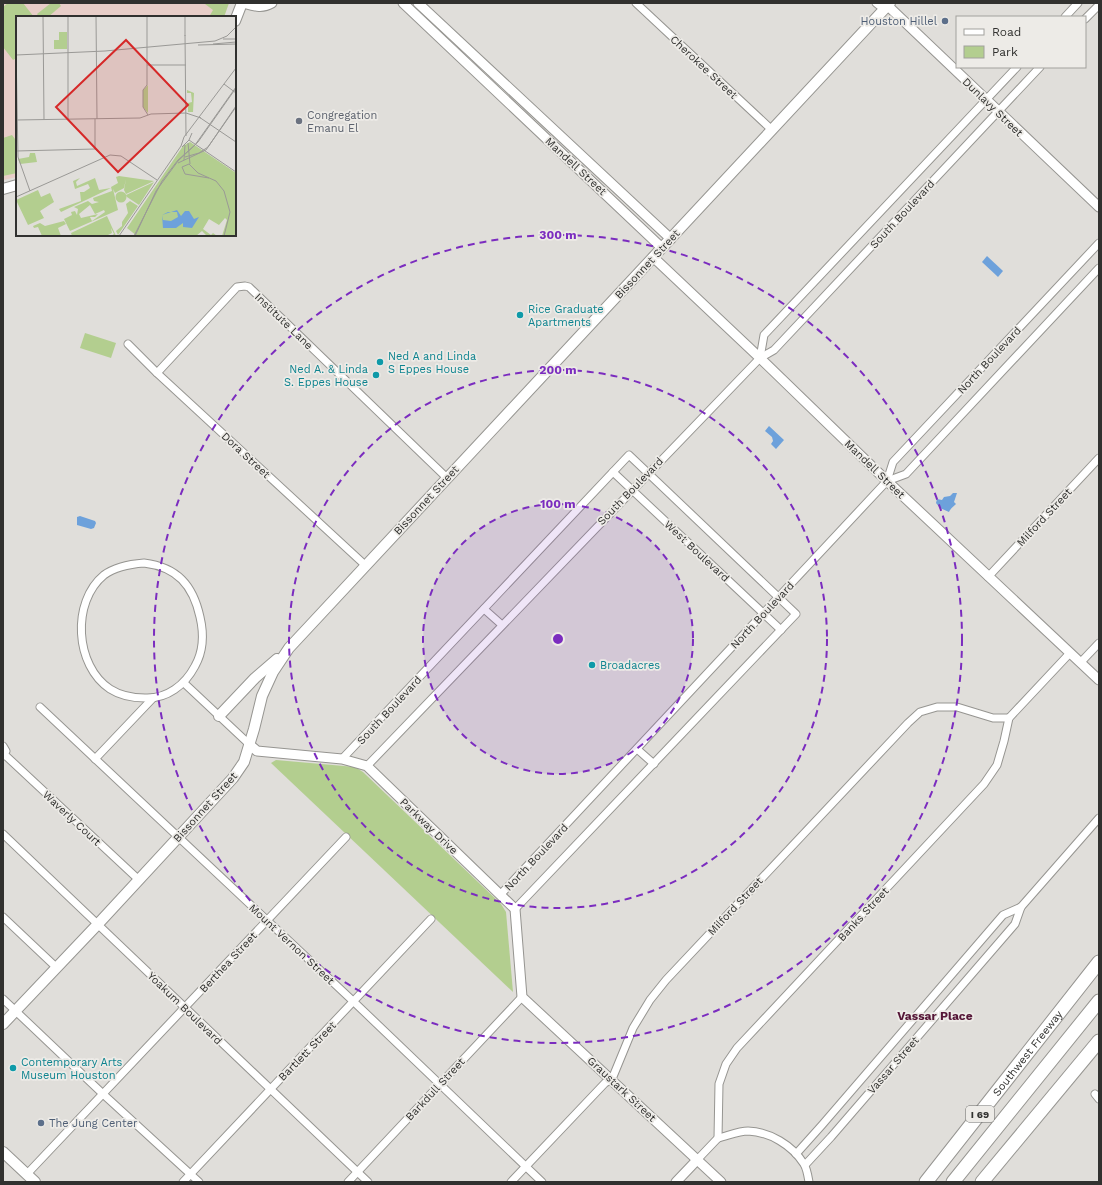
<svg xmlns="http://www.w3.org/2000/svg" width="1102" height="1185" font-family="'Work Sans',sans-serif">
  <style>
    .education { fill: #e8cec8 }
    .green { fill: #b3ce8f }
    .water { fill: #6da1db }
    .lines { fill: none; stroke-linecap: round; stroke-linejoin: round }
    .minor-casing { stroke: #969591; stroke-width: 9 }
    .tertiary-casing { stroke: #969591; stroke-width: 11 }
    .secondary-casing { stroke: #969591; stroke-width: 12 }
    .motorway-casing { stroke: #969591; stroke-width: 15 }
    .minor { stroke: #fff; stroke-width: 7 }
    .tertiary { stroke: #fff; stroke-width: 9 }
    .secondary { stroke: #fff; stroke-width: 10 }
    .motorway { stroke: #fff; stroke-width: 13 }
    .ring { fill: none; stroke: #7b2cbf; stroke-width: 2; stroke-dasharray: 7 5 }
    .service-dot { fill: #5c6f8a; stroke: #edebe7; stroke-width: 1.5 }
    .worship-dot { fill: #6b7280; stroke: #edebe7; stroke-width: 1.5 }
    .culture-dot { fill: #0f9aa8; stroke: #edebe7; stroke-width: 1.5 }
    .labels { text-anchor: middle; stroke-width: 3.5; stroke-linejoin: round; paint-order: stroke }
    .shield { fill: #edebe7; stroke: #696966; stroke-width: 1 }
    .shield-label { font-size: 10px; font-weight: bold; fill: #31312f }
    .service-label { font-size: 11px; fill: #4e5e75; stroke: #edebe7; text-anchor: end }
    .street-label { font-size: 11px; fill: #31312f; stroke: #edebe7 }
    .worship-label { font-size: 11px; fill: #5b616d; stroke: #edebe7; text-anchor: start }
    .culture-label { font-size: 11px; fill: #0d838f; stroke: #edebe7; text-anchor: start }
    .neighbourhood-label { font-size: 12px; font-weight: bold; fill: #551637; stroke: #edebe7 }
    .inset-road { fill: none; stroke: #9a9996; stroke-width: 1 }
    .view { fill: #d62828; fill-opacity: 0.15; stroke: #d62828; stroke-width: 2 }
    .inset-edge { fill: none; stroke: #31312f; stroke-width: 2 }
    .centre { fill: #7b2cbf; stroke: #edebe7; stroke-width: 2 }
    .ring-label { font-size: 12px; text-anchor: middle; font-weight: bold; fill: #7b2cbf; stroke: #edebe7; stroke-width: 3.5; stroke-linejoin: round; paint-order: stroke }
  </style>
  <rect width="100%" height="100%" fill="#e0deda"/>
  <polygon class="education" points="3,3 229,3 224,17 17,17 17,177 3,180"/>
  <g class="green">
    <polygon points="8,3 23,3 34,17 17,17 17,58 13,60 3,47 3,7"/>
    <polygon points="51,3 59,3 61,6 48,17 39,17 37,14"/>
    <polygon points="206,3 229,3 224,17 209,17 213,10 205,4"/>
    <polygon points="12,135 15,139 17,138 17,173 3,176 3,138"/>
    <polygon points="85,333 116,343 111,358 80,348"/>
    <polygon points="276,760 355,767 363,772 501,904 506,912 513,992 271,763"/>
  </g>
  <g class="water">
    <polygon points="987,256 1003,271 998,277 982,262"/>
    <polygon points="769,426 784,440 776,449 771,444 773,441 772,437 765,431"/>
    <path d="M953 493H957L954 502 956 504C954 506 950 509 949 512L940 508 936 503 937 499 942 500 944 497 950 496Z"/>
    <polygon points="80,516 95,521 96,523 94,528 91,529 77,525 77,517"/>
  </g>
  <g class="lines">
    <defs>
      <g id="minor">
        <polyline points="636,3 772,130"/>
        <polyline points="876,3 881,7 888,5"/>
        <polyline points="1065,17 1078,3"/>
        <polyline points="1085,19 1099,5"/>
        <polyline points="128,344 157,373 365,565"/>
        <polyline points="760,358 764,335 1017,67"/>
        <polyline points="157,373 237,287 245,286 249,287 447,478"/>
        <polyline points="613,472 781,630"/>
        <polyline points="887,481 906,474 1099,268"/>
        <path d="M144 563C177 567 193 585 200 617 204 634 204 650 195 666 185 685 167 699 145 698 132 698 121 696 110 689 75 666 71 602 104 575 115 567 131 564 144 563Z"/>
        <polyline points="988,577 1099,458"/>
        <polyline points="484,609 502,625"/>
        <polyline points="1081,662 1099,643"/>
        <polyline points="184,683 249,744"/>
        <polyline points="40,707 354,1002 542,1182"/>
        <polyline points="3,746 6,751 3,756"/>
        <polyline points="637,749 654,764"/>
        <polyline points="5,755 139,880"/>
        <polyline points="95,759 153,698"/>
        <polyline points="342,759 629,455 796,614 515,909"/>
        <polyline points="367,766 760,358 774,350 1040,67"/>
        <polyline points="3,834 368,1182"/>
        <polyline points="500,895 887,481 893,462 1099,243"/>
        <polyline points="3,917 57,968"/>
        <polyline points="3,999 103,1094 199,1182"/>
        <polyline points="1095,1094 1099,1099"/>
        <path d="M718 1138C727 1136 739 1131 748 1131 770 1132 792 1145 804 1164 807 1169 808 1176 809 1182"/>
        <polyline points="796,1154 822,1125 1003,915 1021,907"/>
        <polyline points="697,1160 718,1138 719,1084 726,1064 737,1048 984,784 997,765 1004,741 1009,718 1070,653"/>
        <polyline points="805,1165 831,1137 1015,924 1021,907 1099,818"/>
        <polyline points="27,1174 346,837"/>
        <polyline points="183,1182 431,919"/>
        <polyline points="348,1182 522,997"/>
        <polyline points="511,1182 605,1083 612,1079 633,1028 650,1000 666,980 908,723 920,712 937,707 957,707 993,718 1009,718"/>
      </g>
      <g id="tertiary">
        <path d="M243 3C254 6 262 9 272 3"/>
        <polyline points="403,3 662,248"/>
        <polyline points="418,3 671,239"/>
        <polyline points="888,6 1099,207"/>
        <polyline points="653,257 760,358 887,481 1099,680"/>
        <polyline points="249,744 257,751 342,759 367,766 515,909 522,997 721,1182"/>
        <polyline points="676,1182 697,1160"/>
      </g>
      <g id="secondary">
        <polyline points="235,21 242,3"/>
        <polyline points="3,189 17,185"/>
        <polyline points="219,716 255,678 277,659"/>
        <polyline points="3,1024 98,924 233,778 244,762 254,729 262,696 273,672 289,648 890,3"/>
        <polyline points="3,1152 35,1182"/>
      </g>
      <g id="motorway">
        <path id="s1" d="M926 1182 1099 962"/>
        <polyline points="953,1182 1099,1001"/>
        <polyline points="982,1182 1099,1041"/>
      </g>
    </defs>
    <use href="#minor" class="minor-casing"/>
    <use href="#tertiary" class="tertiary-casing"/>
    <use href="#secondary" class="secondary-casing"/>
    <use href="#motorway" class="motorway-casing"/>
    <use href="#minor" class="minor"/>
    <use href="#tertiary" class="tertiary"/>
    <use href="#secondary" class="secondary"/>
    <use href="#motorway" class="motorway"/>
  </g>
  <circle cx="558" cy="639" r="135" fill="#7b2cbf" fill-opacity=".12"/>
  <g class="ring">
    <circle cx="558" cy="639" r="135"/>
    <circle cx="558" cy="639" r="269"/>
    <circle cx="558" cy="639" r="404"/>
  </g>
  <g class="service-dot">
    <circle cx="945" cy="21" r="4"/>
    <circle cx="41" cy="1123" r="4"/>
  </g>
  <circle class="worship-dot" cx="299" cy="121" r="4"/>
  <g class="culture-dot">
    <circle cx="520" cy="315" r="4"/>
    <circle cx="380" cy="362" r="4"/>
    <circle cx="376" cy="375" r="4"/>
    <circle cx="592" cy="665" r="4"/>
    <circle cx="13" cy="1068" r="4"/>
  </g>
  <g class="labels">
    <rect class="shield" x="966" y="1106" width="28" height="16" rx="3"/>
    <g class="shield-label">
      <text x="980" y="1118">I 69</text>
    </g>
    <g class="service-label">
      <text x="937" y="25">Houston Hillel</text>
      <text x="49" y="1127" text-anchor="start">The Jung Center</text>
    </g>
    <g class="street-label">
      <text transform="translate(704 67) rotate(43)" y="4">Cherokee Street</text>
      <text transform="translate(993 107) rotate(44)" y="4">Dunlavy Street</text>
      <text transform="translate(576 166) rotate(43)" y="4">Mandell Street</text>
      <text transform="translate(902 214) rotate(-47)" y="4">South Boulevard</text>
      <text transform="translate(647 264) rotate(-47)" y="4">Bissonnet Street</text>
      <text transform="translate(284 321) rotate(44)" y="4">Institute Lane</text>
      <text transform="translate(989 360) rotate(-47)" y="4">North Boulevard</text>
      <text transform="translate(246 455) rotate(43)" y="4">Dora Street</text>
      <text transform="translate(875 469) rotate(44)" y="4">Mandell Street</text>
      <text transform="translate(630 491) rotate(-46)" y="4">South Boulevard</text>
      <text transform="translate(426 500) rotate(-47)" y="4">Bissonnet Street</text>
      <text transform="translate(1044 517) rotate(-47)" y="4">Milford Street</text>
      <text transform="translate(697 551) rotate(43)" y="4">West Boulevard</text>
      <text transform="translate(762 615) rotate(-47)" y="4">North Boulevard</text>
      <text transform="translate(389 710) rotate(-47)" y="4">South Boulevard</text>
      <text transform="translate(205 807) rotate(-48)" y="4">Bissonnet Street</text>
      <text transform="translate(72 818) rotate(43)" y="4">Waverly Court</text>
      <text transform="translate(429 826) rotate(44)" y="4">Parkway Drive</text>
      <text transform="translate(536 857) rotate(-47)" y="4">North Boulevard</text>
      <text transform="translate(735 906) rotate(-47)" y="4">Milford Street</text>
      <text transform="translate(863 914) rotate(-47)" y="4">Banks Street</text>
      <text transform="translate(292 944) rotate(43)" y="4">Mount Vernon Street</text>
      <text transform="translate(228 962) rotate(-47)" y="4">Berthea Street</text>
      <text transform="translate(185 1008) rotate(44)" y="4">Yoakum Boulevard</text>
      <text transform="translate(307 1051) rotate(-46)" y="4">Bartlett Street</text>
      <text dy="4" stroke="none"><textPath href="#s1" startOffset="164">Southwest Freeway</textPath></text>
      <text transform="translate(893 1065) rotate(-49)" y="4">Vassar Street</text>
      <text transform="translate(435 1089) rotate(-47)" y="4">Barkdull Street</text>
      <text transform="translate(622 1089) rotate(43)" y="4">Graustark Street</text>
    </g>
    <g class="worship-label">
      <text x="307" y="119">Congregation<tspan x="307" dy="13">Emanu El</tspan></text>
    </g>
    <g class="culture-label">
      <text x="528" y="313">Rice Graduate<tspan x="528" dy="13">Apartments</tspan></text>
      <text x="388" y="360">Ned A and Linda<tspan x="388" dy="13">S Eppes House</tspan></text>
      <text x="368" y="373" text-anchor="end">Ned A. &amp; Linda<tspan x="368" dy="13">S. Eppes House</tspan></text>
      <text x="600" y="669">Broadacres</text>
      <text x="21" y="1066">Contemporary Arts<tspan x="21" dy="13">Museum Houston</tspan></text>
    </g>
    <g class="neighbourhood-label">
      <text x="935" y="1020">Vassar Place</text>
    </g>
  </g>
  <g transform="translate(16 16)">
    <rect width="220" height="220" fill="#e0deda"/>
    <path d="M43 16H51V33H38V24H43ZM132 69V97L127 91V74ZM171 74 178 77 177 96H172V87L176 86 175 77H171ZM174 126 220 157V220H206L211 204 209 202 203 209 193 203 187 213 195 219 197 217 201 220H191L186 215 180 220H121L111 212 167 130ZM14 137H19L21 146 4 148 2 143 13 141ZM103 160 138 165 110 178 108 174 110 163 108 172 99 177 97 173 102 194 54 215 48 203 56 199 55 196 59 195 61 199 62 193 58 191 72 185 76 188 83 186 78 185 77 182 96 175 95 171 102 167 100 161ZM74 189 79 198 88 194 89 196 76 205 74 201H79L82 198 65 202 63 198ZM64 162 60 166 61 170 79 162 83 174 95 172 45 196 43 193 65 185 64 176H68L74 172 72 168 59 173 57 165ZM138 166 123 189 111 181 110 179ZM22 174 25 181 34 177 38 186 24 195 28 202 12 209 0 184ZM99.5 181a5.5 5.5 0 1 1 11 0a5.5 5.5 0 1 1-11 0ZM114 185 122 190 102 219 100 215 106 210V206L112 197 110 188ZM91 200 100 220H95L98 218 95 212 96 217 90 220H56L55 217ZM48 205 50 208 42 212 45 220H26L22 211 18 212 17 210 24 207 29 210Z" fill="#b3ce8f" fill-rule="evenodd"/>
    <path d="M161 194 165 200 169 195H173L178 203 183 201 176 212 167 211V207L160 212H147L146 199ZM152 196H161L162 201 155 205 147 204 146 199Z" fill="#6da1db" fill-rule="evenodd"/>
    <path class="inset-road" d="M27 0 28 104M52 0V103M80 0 81 103M131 0V69L127 74V91L132 99M169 19 170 120M169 20V0M207 23H220M197 28 220 26M182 29 220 28M0 32 2 141 14 175M0 39 89 35 199 25 211 20 220 11M131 49H170M208 68 220 77M183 101 220 126M0 104 124 102 135 98 170 97 185 102M173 124 220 156M172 127 174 148M166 131 173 124 176 117M79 133V103M79 133 89 141M0 135 79 133M169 141 183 137 192 131 220 91M168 144 169 129M162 147 190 134 220 90M193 162 169 158 166 151 173 148 182 157 200 165 208 175 214 196 208 220M0 181 94 139 105 140 141 164M103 220 165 130 168 121 220 52M118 220 146 165 162 144 179 129 220 71M119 220 140 175 162 145 182 126 220 72"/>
    <path class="view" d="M110 24 172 89 102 156 40 91Z"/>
    <rect width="220" height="220" class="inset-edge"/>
  </g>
  <circle cx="558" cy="639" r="6" class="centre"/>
  <g class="ring-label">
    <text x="558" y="239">300 m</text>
    <text x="558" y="374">200 m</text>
    <text x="558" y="508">100 m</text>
  </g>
  <rect width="1102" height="1185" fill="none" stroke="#31312f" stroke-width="8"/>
  <rect x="956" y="16" width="130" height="52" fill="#edebe7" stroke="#a2a19d"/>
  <rect x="964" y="29" width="20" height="6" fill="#ffffff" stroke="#a2a19d"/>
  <text x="992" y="36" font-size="12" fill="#31312f">Road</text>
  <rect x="964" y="46" width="20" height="12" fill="#b3ce8f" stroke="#a2a19d"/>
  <text x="992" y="56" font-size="12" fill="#31312f">Park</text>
</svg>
